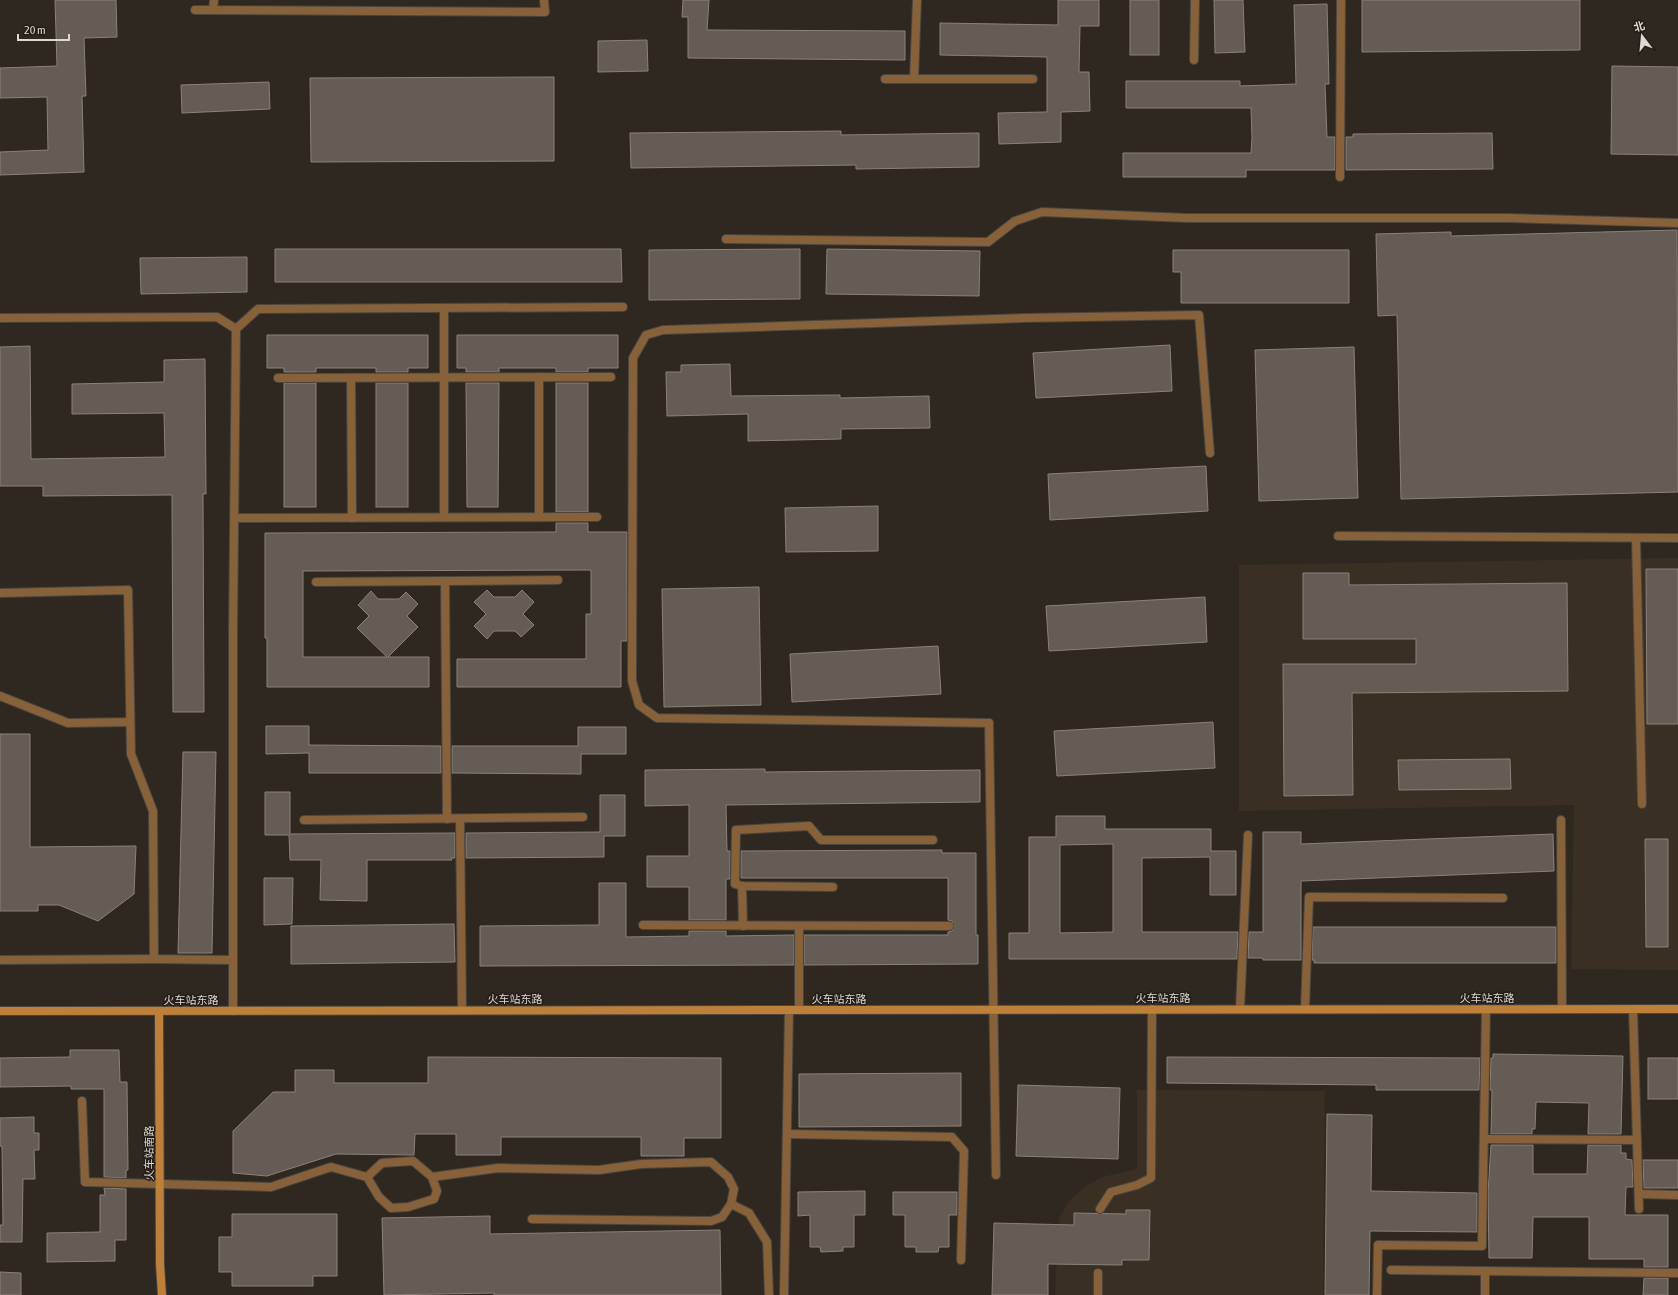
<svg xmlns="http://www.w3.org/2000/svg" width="1678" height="1295" font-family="'Asap Condensed','Noto Sans SC',sans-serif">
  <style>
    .built { fill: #3a2f23 }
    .building { fill: #645c55; stroke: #8a827a; fill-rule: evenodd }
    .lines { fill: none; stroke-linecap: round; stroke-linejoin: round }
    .service-casing { stroke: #4b443e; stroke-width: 10 }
    .minor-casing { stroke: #4b443e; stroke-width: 10 }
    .secondary-casing { stroke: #4b443e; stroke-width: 10 }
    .service { stroke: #876139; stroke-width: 8 }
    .minor { stroke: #876139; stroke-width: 8 }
    .secondary { stroke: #bc803b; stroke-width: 8 }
    .labels { text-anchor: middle; stroke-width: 3; stroke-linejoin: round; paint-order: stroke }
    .street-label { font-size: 11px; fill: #ddd8d4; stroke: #251e18 }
  </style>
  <rect width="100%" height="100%" fill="#2f2821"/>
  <g class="built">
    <polygon points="1678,558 1678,970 1571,969 1574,805 1239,811 1239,565"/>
    <polygon points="1137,1090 1325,1091 1323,1295 1055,1295 1059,1218 1069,1201 1084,1187 1102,1177 1137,1169"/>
  </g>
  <g class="building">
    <polygon points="55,0 116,0 117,37 84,38 86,96 82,96 84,172 0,175 0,152 48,150 47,97 0,98 0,68 57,66"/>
    <polygon points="683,0 709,0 707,30 905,31 905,60 688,58 688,17 682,17"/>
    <polygon points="1058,0 1099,0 1099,26 1080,26 1079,72 1089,72 1090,111 1061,112 1061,142 999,144 998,113 1047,112 1047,57 940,55 940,23 1058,25"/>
    <rect x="1130" y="0" width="29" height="55"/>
    <polygon points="1214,0 1243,0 1245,52 1215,53"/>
    <polygon points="1362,0 1580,0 1580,50 1362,52"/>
    <polygon points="1327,4 1329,84 1325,84 1327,137 1335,137 1335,170 1246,170 1246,177 1123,177 1123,153 1251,153 1252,138 1251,108 1126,108 1126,81 1240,81 1240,86 1296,84 1294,5"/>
    <polygon points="647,40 648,71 598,72 598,41"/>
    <polygon points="1612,66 1678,67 1678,155 1611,154"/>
    <polygon points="554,77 554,161 311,162 310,78"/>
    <polygon points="269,82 270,109 182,113 181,85"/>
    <polygon points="841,131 841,135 979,133 979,167 856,169 856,165 631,168 630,133"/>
    <polygon points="1492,133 1493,169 1346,170 1346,137 1353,137 1353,134"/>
    <polygon points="1677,230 1678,492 1401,499 1397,315 1378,316 1376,234 1451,232 1451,236"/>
    <polygon points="275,249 621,249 622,282 275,282"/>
    <polygon points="800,249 800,299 649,300 649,250"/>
    <polygon points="827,249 980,251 979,296 826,294"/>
    <polygon points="1173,250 1349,250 1349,303 1181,303 1181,272 1173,272"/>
    <polygon points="247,257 247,292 141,294 140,258"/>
    <polygon points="267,335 428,335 428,368 408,368 408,372 376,372 376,368 316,368 316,372 284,372 284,368 267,368"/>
    <polygon points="457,335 618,335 618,368 588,368 588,372 556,372 556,368 499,368 499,372 466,372 466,368 457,368"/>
    <polygon points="1170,345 1172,391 1036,398 1033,353"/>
    <polygon points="30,346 31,459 165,457 164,413 72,414 72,384 164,382 164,360 205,359 206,494 203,494 204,712 173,712 172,495 43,496 43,486 0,486 0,347"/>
    <polygon points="1354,347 1358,498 1259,501 1255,350"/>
    <polygon points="730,364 731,396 840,395 840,398 929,396 930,428 841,429 841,439 748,441 748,414 667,416 666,372 681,372 681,365"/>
    <rect x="284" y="383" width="32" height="124"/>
    <rect x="376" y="383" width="32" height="124"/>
    <polygon points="466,383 499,383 498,507 467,507"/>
    <rect x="556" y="383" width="32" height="129"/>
    <polygon points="1206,466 1208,511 1050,520 1048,474"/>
    <polygon points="878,506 878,551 786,552 785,508"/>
    <polygon points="556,523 588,523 588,532 627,532 627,641 621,641 621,687 457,687 457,659 586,659 586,614 591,614 591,570 303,571 303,657 387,657 357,628 369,616 358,605 371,591 378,599 399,599 406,592 418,604 407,616 418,627 388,657 429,657 429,687 267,687 267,638 265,638 265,533 556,532"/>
    <polygon points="1646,569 1678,569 1678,724 1647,724"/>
    <polygon points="1303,573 1349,573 1349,585 1567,583 1568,691 1352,693 1353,795 1284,796 1283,664 1416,664 1416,639 1303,639"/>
    <polygon points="759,587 761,705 664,707 662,589"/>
    <polygon points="487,590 494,597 515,597 522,590 534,602 523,614 534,625 521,637 515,631 494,631 487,639 474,626 486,614 474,602"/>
    <polygon points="1205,597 1207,642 1049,651 1046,606"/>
    <polygon points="938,646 941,694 792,702 790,654"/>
    <polygon points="1213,722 1215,768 1057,776 1054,731"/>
    <polygon points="266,726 309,726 309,745 441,746 441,773 309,773 309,753 266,754"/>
    <polygon points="578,727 626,727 626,754 581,754 581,774 452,773 452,746 578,746"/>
    <polygon points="0,734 30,734 30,847 136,846 134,894 98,921 59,905 38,905 38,911 0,911"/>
    <polygon points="183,752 216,752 212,953 178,953"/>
    <polygon points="1510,759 1511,789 1399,790 1398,760"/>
    <polygon points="765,769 765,772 980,770 980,802 726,805 727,851 730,851 730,879 726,879 726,920 689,920 689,887 647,887 647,856 689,856 689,805 645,806 645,770"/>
    <polygon points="265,792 290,792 290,834 455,833 455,858 451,858 452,860 367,860 367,901 320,900 321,860 290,860 289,835 265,835"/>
    <polygon points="600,795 625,795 625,836 604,836 604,857 466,858 466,833 600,832"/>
    <path d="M1056 816H1105V829H1211V851H1236V895H1210V857L1142 858V932H1238L1237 959H1009V933H1029V837H1056ZM1113 844V932L1060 933V845Z"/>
    <polygon points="1263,832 1301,832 1301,844 1553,834 1554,871 1301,881 1301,960 1263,960 1263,958 1248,958 1249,932 1263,932"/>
    <polygon points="1645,839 1668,839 1668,947 1646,947"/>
    <polygon points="942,850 942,853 976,853 976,935 978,935 978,964 804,965 804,935 948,935 948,932 952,931 954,926 952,921 948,920 948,878 741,878 741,851"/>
    <polygon points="264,878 293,878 292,924 264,925"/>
    <polygon points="599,883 626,883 626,937 689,936 689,931 726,931 726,936 794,935 794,965 480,966 480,926 599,925"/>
    <polygon points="454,924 455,962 291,964 291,926"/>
    <polygon points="1313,927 1556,927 1556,963 1314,963 1314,960 1312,960"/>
    <polygon points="70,1050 119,1050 120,1082 127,1082 128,1170 126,1170 126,1178 104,1177 104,1089 71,1089 71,1086 0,1087 0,1058 70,1057"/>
    <polygon points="1493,1054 1623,1056 1621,1134 1588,1134 1589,1103 1536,1102 1535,1129 1532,1129 1532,1134 1491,1134 1492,1090 1490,1090 1491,1058 1493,1058"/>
    <polygon points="428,1057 721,1058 721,1138 684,1138 684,1156 641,1156 641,1137 501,1137 501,1155 456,1155 456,1134 415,1134 414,1155 336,1154 267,1176 233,1173 233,1131 273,1092 295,1092 295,1070 334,1070 334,1083 428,1083"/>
    <polygon points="1167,1057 1480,1058 1479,1090 1376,1090 1376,1085 1167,1083"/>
    <rect x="1648" y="1058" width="30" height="41"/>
    <polygon points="961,1073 961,1126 799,1127 799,1074"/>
    <polygon points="1018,1085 1120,1088 1118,1159 1016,1156"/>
    <polygon points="1327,1114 1372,1115 1371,1191 1477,1193 1477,1232 1370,1231 1369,1295 1325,1295"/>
    <polygon points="34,1117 34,1133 39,1133 39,1150 34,1150 35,1179 23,1179 22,1242 0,1242 0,1225 3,1225 2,1146 0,1146 0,1118"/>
    <polygon points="1491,1145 1533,1145 1533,1174 1587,1174 1588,1145 1621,1145 1621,1153 1626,1153 1626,1159 1632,1160 1633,1187 1626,1187 1625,1215 1668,1215 1668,1267 1644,1267 1644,1259 1589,1259 1589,1217 1533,1217 1532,1258 1489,1258 1488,1193"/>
    <polygon points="1643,1160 1678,1160 1678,1188 1644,1188"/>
    <polygon points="104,1188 126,1189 126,1240 115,1240 115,1261 47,1262 47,1233 100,1232 100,1195 105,1195"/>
    <polygon points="865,1191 865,1215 854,1215 854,1247 843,1247 843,1251 821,1252 820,1247 810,1247 810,1215 798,1216 798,1192"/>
    <polygon points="893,1192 957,1192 957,1215 949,1215 949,1247 939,1247 938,1252 916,1252 916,1247 905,1247 905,1215 893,1215"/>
    <polygon points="1126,1210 1150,1210 1149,1260 1122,1260 1122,1265 1048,1264 1048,1295 992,1295 994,1223 1074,1225 1074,1213 1126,1214"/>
    <polygon points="232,1214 337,1214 337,1276 313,1276 313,1286 232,1286 232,1272 219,1272 219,1237 232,1237"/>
    <polygon points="490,1216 490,1234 720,1230 721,1295 494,1295 494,1293 384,1295 382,1218"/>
    <polygon points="0,1272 21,1273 21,1295 0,1295"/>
    <polygon points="1644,1278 1668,1278 1668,1295 1643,1295"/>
  </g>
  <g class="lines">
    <defs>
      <g id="service">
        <polyline points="195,10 545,12 544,0"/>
        <polyline points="213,10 214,0"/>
        <polyline points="1194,60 1195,0"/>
        <polyline points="885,79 1033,79"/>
        <polyline points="914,79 917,0"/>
        <polyline points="1508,218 1678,223"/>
        <polyline points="1338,536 1678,538"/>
        <polyline points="1636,538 1642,804"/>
        <polyline points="0,593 128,590 131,754 153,811 154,959 233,960"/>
        <polyline points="0,696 68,723 130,722"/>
        <polyline points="989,723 657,718 639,705 632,681 633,358 646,335 663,330 1024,318 1199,315 1210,453"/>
        <polyline points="1561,820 1562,1009"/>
        <polyline points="742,886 743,926"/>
        <polyline points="833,887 742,886 735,884 736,830 809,826 821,840 933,840"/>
        <polyline points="643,925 949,926"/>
        <polyline points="799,926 799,1010"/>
        <polyline points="0,960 154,959"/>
        <polyline points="1240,1009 1248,835"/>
        <polyline points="1305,1009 1309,897 1503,898"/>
        <polyline points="82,1101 85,1182 271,1187 331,1167 367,1177 379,1197 391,1208 408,1207 434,1199 437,1191 432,1177 413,1161 382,1163 367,1177"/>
        <polyline points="787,1134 952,1137 964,1151 961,1260"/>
        <polyline points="1484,1139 1637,1140"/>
        <polyline points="432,1177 498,1168 599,1170 641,1164 711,1162 728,1177 734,1189 731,1204 722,1217 711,1221 532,1219"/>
        <polyline points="1639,1194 1678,1195"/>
        <polyline points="731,1204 749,1213 767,1242 769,1295"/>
        <polyline points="1100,1209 1111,1192 1137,1185 1151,1178 1152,1009"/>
        <polyline points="1391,1270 1678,1273"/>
        <polyline points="784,1295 789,1010"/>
        <polyline points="1098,1295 1098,1273"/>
        <polyline points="1377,1295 1378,1245 1482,1246 1486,1009"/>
        <polyline points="1485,1295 1485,1271"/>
      </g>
      <g id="minor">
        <polyline points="1340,177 1341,0"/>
        <polyline points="726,239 988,242 1015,221 1042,212 1187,218 1508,218"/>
        <polyline points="444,308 444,517"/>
        <polyline points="0,318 217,317 236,329"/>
        <polyline points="539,377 539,517"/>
        <polyline points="278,378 611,377"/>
        <polyline points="351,378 352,518"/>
        <polyline points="235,518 597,517"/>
        <polyline points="445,581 447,819"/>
        <polyline points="316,582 558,580"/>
        <polyline points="989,723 996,1175"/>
        <polyline points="460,819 462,1010"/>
        <polyline points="304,820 583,817"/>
        <polyline points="1633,1009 1639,1209"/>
        <polyline points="233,1011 233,634 236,329 258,309 623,307"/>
      </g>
      <g id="secondary">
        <polyline points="0,1011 1678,1009"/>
        <polyline points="159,1011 160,1264 162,1295"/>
      </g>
    </defs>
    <use href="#service" class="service-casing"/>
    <use href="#minor" class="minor-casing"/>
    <use href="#secondary" class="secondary-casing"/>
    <use href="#service" class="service"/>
    <use href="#minor" class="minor"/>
    <use href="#secondary" class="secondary"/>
  </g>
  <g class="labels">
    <g class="street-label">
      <text x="1163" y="1002">火车站东路</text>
      <text x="1487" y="1002">火车站东路</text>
      <text x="515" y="1003">火车站东路</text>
      <text x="839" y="1003">火车站东路</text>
      <text x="191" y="1004">火车站东路</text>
      <text transform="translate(149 1153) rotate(-90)" y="4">火车站南路</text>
    </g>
  </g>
  <g transform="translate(1642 36) rotate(344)" stroke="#251e18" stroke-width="3" paint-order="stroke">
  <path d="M0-3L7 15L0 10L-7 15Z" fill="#ddd8d4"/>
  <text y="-6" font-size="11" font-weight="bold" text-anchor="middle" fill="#ddd8d4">北</text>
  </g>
  <path d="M18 34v6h51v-6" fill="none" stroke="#ddd8d4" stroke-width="2"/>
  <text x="24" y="34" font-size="12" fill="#ddd8d4" stroke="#251e18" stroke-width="3" paint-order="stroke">20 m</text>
</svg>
